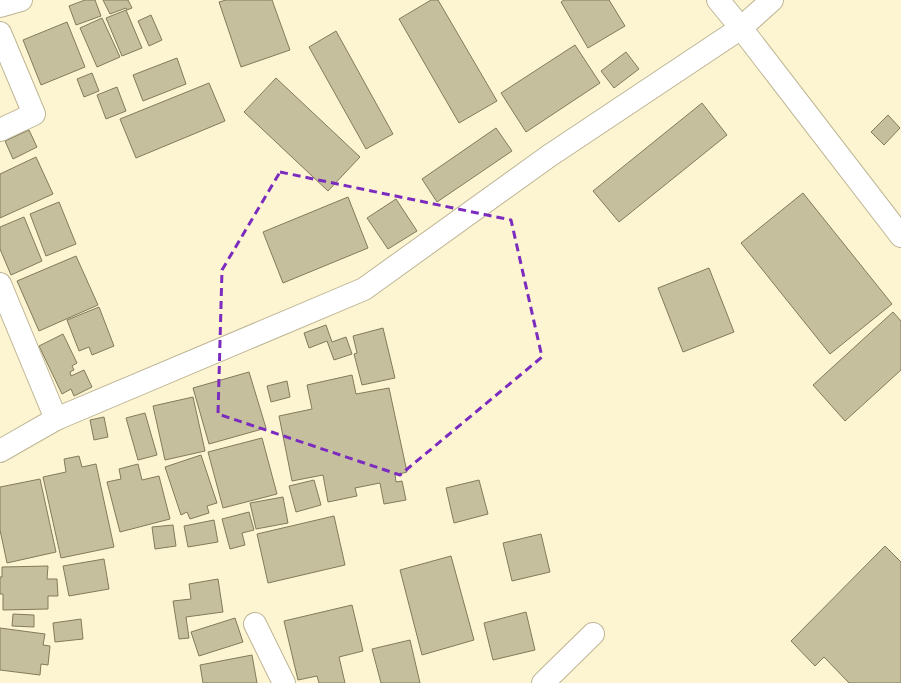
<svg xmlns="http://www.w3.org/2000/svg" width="901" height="683" font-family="Manrope,sans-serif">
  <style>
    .building { fill: #c6bf9d; stroke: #827b5b }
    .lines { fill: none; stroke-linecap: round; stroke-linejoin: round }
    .minor-casing { stroke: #bdb594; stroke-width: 24 }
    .minor { stroke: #fff; stroke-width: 22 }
    .marked { fill: none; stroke: #7b2cbf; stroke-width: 3; stroke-dasharray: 8 5; stroke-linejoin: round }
  </style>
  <rect width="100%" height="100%" fill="#fdf4d2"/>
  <g class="building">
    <polygon points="85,0 95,0 101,16 76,25 69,6"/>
    <polygon points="103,0 128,0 132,8 127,10 126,8 110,14"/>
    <polygon points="226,0 272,0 290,50 241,67 219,2"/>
    <polygon points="431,0 438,0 497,101 459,123 399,19"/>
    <polygon points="564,0 609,0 625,26 588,48 561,2"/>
    <polygon points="126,10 142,48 122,56 106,18"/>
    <polygon points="151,15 162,40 149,46 138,21"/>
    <polygon points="102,18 120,57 97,67 80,28"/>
    <polygon points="67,22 85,67 41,85 23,40"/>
    <polygon points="336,31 393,134 366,149 309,47"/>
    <polygon points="575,45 600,83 526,132 501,93"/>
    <polygon points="626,52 639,69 614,88 601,71"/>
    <polygon points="177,58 186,84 143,101 133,75"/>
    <polygon points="92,73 99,91 84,97 77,79"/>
    <polygon points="276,78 360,157 328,191 244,112"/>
    <polygon points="209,83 225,121 136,158 120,119"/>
    <polygon points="117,87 126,111 106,119 97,95"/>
    <polygon points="702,103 727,135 619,222 593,191"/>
    <polygon points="888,115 900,128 884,145 871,132"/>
    <polygon points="496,128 512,151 437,202 422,179"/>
    <polygon points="29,130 37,147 13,159 5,141"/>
    <polygon points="36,157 53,194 0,218 0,174"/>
    <polygon points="803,193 892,304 830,354 741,243"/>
    <polygon points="348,197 368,248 283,283 263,232"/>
    <polygon points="396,199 417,231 388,249 367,218"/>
    <polygon points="59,202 76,244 46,256 30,214"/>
    <polygon points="24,217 42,261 11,275 0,249 0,227"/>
    <polygon points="76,256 98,305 39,331 17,281"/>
    <polygon points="709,268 734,332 683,352 658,288"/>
    <polygon points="99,307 114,346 92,355 89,347 79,351 67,320"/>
    <polygon points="893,312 901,321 901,370 845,421 813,385"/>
    <polygon points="326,325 332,342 346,337 352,354 334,360 327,341 309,348 304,333"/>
    <polygon points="383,328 395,378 362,385 354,354 357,353 353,336"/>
    <polygon points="63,334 77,363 72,366 74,370 70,372 71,376 84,370 92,387 74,396 71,389 62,394 39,346"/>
    <polygon points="249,372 266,428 209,444 193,388"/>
    <polygon points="352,375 356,394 389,388 407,472 395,475 396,482 402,481 406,500 384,504 380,483 355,488 357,496 328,502 323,475 292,481 279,416 312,409 307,385"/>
    <polygon points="287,381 290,397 271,402 267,386"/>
    <polygon points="193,397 205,451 165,460 153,406"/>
    <polygon points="145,413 157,455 138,460 126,418"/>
    <polygon points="104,417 108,437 94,440 90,420"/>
    <polygon points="262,438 277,494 223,508 208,452"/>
    <polygon points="201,455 217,503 207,506 209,513 190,519 187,512 181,515 165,467"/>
    <polygon points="79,456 82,467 96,464 114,547 61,558 43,477 66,472 64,459"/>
    <polygon points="138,464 142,480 159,476 170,519 120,532 107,482 121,479 119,469"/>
    <polygon points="40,479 56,552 7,563 0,530 0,487"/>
    <polygon points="314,480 321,505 296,512 289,486"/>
    <polygon points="479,480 488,514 454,523 446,488"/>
    <polygon points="283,497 288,523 256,529 250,503"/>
    <polygon points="249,512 254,530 242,533 245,545 230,549 222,519"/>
    <polygon points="334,516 345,565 268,583 257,534"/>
    <polygon points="214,520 218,542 188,547 184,526"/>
    <polygon points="173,525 176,546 155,549 152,527"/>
    <polygon points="541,534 550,572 512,581 503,543"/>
    <polygon points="885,546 901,562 901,683 849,683 824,657 815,666 791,641"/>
    <polygon points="451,556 474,640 422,655 400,570"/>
    <polygon points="104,559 109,589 69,596 63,566"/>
    <polygon points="48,566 47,579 57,579 58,596 48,596 48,609 3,610 3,594 0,594 0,577 2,577 2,567"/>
    <polygon points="218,579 223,612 186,617 189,638 179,639 173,601 191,599 189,584"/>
    <polygon points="352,605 363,651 339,657 345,683 319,683 317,676 298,680 284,621"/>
    <polygon points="526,612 535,650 493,660 484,623"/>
    <polygon points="13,614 34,615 34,627 12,626"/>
    <polygon points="235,618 243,642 199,656 191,632"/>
    <polygon points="81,619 83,639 55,642 53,623"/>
    <polygon points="0,628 45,634 43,645 50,646 48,665 41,664 40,675 0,670"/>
    <polygon points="410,640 420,683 381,683 372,649"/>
    <polygon points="252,655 257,683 203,683 200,665"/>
  </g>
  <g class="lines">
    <defs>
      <g id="minor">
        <polyline points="718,0 741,28 901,236"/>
        <polyline points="0,6 21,0"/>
        <polyline points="0,33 34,114 0,130"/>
        <polyline points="0,284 56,419"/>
        <polyline points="0,451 56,419 364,289 549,156 741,28 772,0"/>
        <polyline points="255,624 284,683"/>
        <polyline points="543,683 593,634"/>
      </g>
    </defs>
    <use href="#minor" class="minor-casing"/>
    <use href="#minor" class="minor"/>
  </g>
  <path class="marked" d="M280 172 511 220 542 357 400 475 218 414 222 270Z"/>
</svg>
